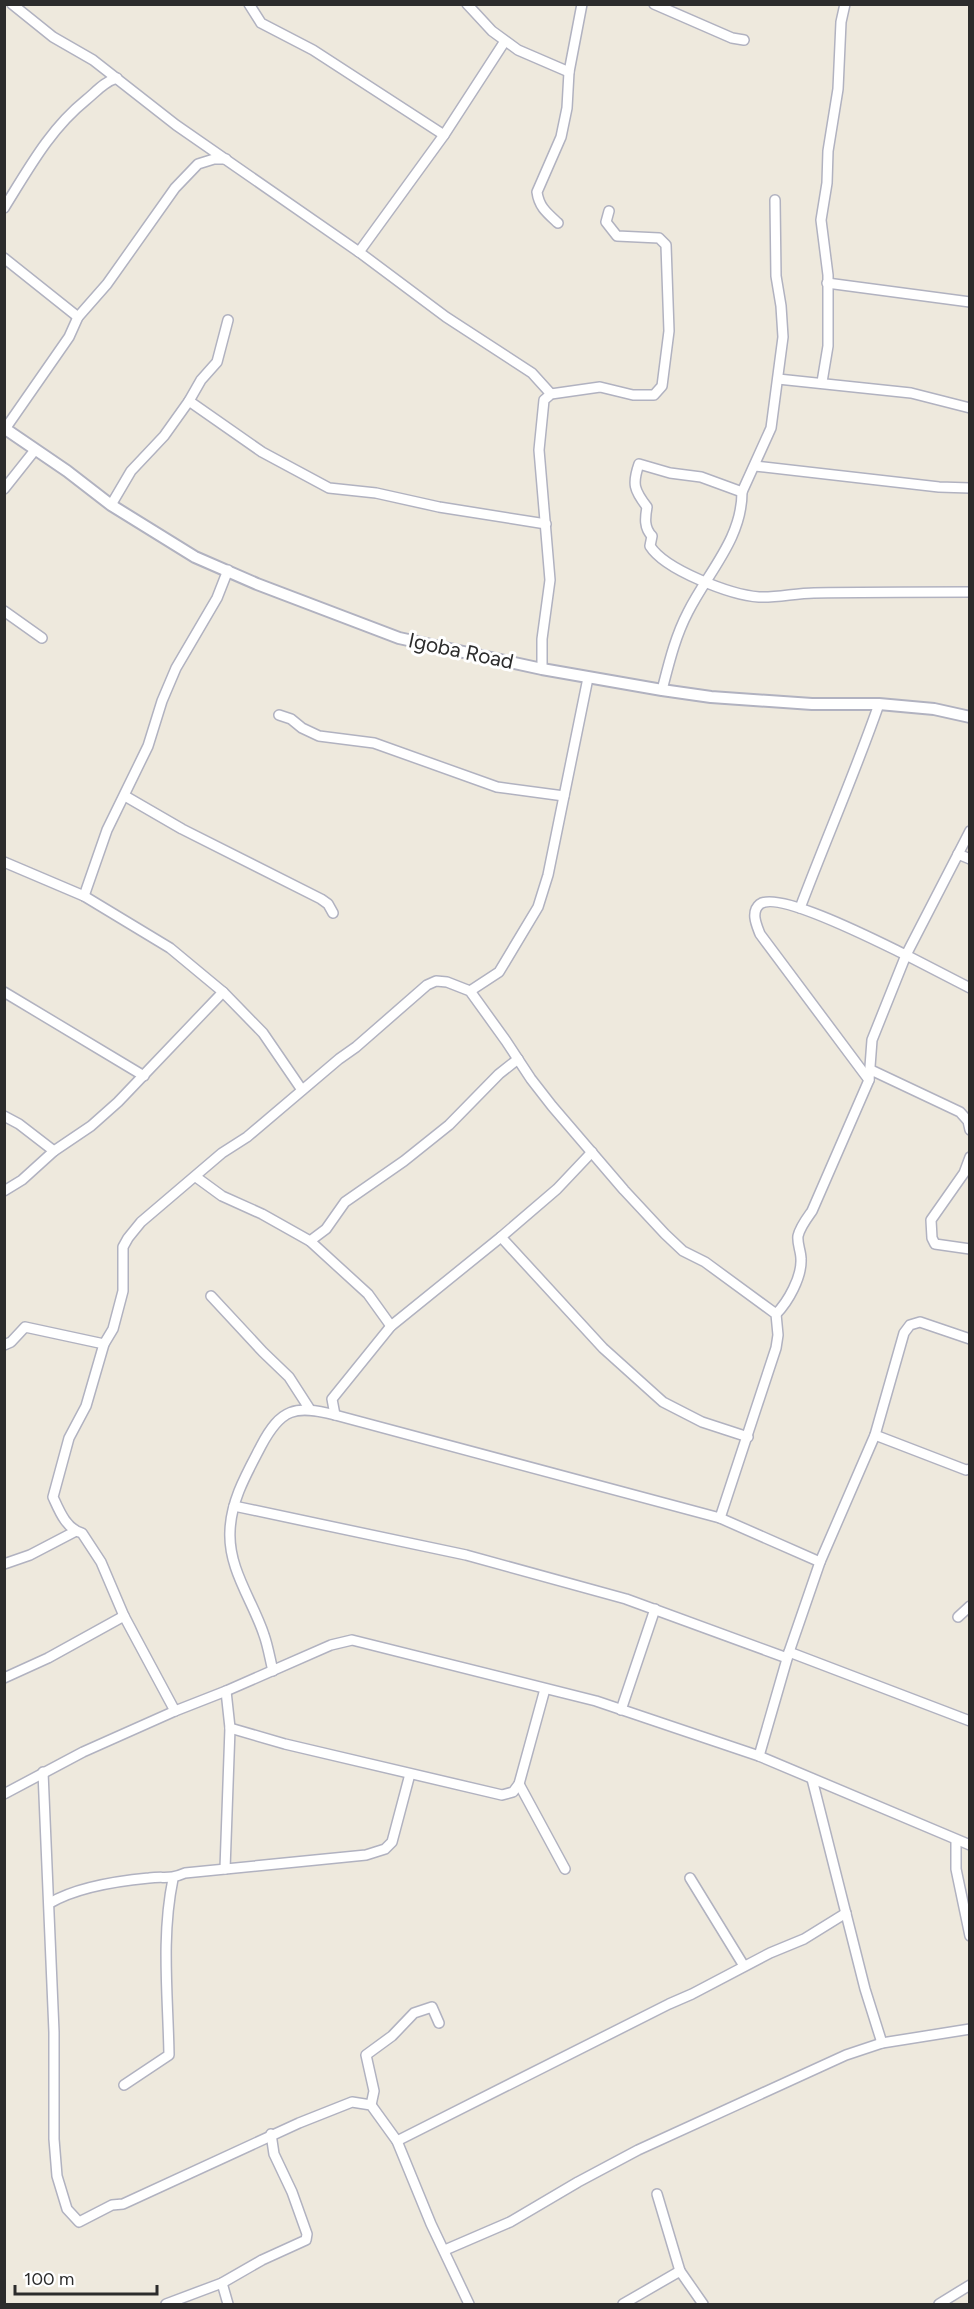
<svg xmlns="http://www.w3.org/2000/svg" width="974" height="2309" font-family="Figtree,sans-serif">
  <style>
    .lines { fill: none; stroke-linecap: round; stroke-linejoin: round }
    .minor-casing { stroke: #b1b2c0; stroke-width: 12 }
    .tertiary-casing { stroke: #b1b2c0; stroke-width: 14 }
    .minor { stroke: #fff; stroke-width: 9 }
    .tertiary { stroke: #fff; stroke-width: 10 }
    .labels { text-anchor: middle; stroke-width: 6; stroke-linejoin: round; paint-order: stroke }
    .street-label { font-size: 21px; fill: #2c2c2c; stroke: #fff }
  </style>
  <rect width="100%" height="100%" fill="#eee9dd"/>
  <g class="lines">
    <defs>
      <g id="minor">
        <polyline points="12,4 53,37 93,60 176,125 359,252 446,317 532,373 551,394"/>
        <polyline points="249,4 261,23 313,50 444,135"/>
        <polyline points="467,4 492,31 518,50 569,72"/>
        <polyline points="654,4 732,38 744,40"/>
        <path d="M4 208C29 168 50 129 86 100 97 91 104 82 117 78"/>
        <path d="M558 223C547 213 539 207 537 192L561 137 567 108 569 72 582 4"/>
        <polyline points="359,252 444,135 505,41"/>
        <polyline points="4,258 78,317"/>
        <polyline points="827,283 970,302"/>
        <polyline points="778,379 911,393 970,408"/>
        <polyline points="822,382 828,346 828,275 821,220 827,183 828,151 838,89 841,22 845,4"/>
        <polyline points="189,401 262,452 329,488 376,493 439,507 546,524"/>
        <polyline points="5,429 69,337 78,317 107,284 175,188 198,164 214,159 226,159"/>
        <polyline points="755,466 939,487 970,488"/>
        <polyline points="4,489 35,450"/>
        <path d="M742 492 701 477 670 473 639 464C632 484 634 490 647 507 645 518 644 528 652 536L650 546C665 570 731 595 759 597 777 598 796 593 814 593 866 592 918 592 970 592"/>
        <polyline points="111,505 131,471 164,436 189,401 201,380 217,362 228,320"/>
        <polyline points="4,611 42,638"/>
        <polyline points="542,669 542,639 550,580 539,450 544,400 551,394 600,387 633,395 654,395 662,386 669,331 666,245 659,238 617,236 606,222 609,211"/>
        <path d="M662 690C669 663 675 637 688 612 708 572 742 539 742 492L771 428 783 337 781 306 776 276 775 200"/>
        <polyline points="279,715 291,719 302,728 319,736 374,743 497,787 564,796"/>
        <polyline points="125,796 182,829 321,899 328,904 333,913"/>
        <polyline points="958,854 970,859"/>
        <polyline points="4,862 84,896 170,948 223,992 263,1033 302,1090"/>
        <polyline points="84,896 107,830 148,746 162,701 176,668 217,598 228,570"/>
        <path d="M800 908C826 839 855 773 879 704"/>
        <polyline points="470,991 499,972 538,907 548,875 588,678"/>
        <polyline points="4,992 144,1076"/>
        <polyline points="871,1070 960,1112 968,1121 970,1130"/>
        <path d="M869 1080 760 934C757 926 750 912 760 904 779 890 883 944 906 955L970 831"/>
        <polyline points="4,1116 19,1124 54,1151"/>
        <polyline points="970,1157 964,1173 931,1220 932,1238 935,1244 970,1249"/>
        <polyline points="196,1177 222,1196 262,1214 310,1241 368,1294 391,1326"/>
        <polyline points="4,1191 22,1180 54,1151 91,1126 118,1102 223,992"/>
        <polyline points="501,1237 603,1348 663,1402 702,1422 748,1437"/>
        <polyline points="310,1241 326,1229 345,1202 404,1161 449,1125 499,1074 518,1059"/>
        <polyline points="211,1296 263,1352 289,1377 309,1408"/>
        <path d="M776 1314C788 1302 802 1277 801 1259 801 1251 797 1244 798 1236 800 1227 807 1218 812 1211L869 1080 872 1040 906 955 970 988"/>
        <polyline points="4,1345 11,1342 25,1327 104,1344"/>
        <polyline points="335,1415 332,1399 391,1326 501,1237 557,1189 592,1152"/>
        <polyline points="875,1435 966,1470 970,1469"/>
        <polyline points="234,1506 466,1555 626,1599 787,1658"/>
        <polyline points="4,1564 30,1555 76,1531"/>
        <polyline points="958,1617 970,1606"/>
        <polyline points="789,1652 970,1721"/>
        <path d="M273 1671C270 1659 268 1646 264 1635 253 1601 228 1569 230 1531 231 1500 247 1473 261 1446 281 1408 295 1405 335 1415L720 1518 820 1562"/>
        <polyline points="4,1678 48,1658 124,1616"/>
        <polyline points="621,1710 655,1609"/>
        <path d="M175 1711 124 1616 101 1562 82 1533C66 1529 59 1510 53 1497L69 1438 86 1406 104 1344 113 1329 123 1291V1247L128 1238 141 1222 222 1153 247 1137 339 1059 356 1047 427 985 436 981 447 982 470 991 506 1041 531 1079 552 1106 624 1190 665 1234 683 1251 705 1262 776 1314 778 1335 776 1348 720 1518"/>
        <polyline points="230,1728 285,1744 502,1795 513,1792 519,1784 545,1689"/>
        <polyline points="759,1756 789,1652 820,1562 875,1435 904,1333 910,1325 920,1322 970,1339"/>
        <polyline points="43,1772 54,2032 54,2139 57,2176 67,2209 79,2222 112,2205 123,2204 299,2123 352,2102 371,2105 397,2141 431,2224 469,2304"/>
        <polyline points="812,1779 865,1989 882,2043"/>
        <polyline points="519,1784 565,1869"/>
        <polyline points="4,1794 83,1752 175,1711 226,1691 331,1645 352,1640 596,1701 759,1756 970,1845"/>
        <polyline points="956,1840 956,1869 970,1936"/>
        <polyline points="225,1869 230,1728 226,1691"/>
        <polyline points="690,1878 744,1966"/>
        <path d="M50 1903C77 1887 117 1881 149 1878 165 1876 169 1880 185 1873L366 1855 385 1849 392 1842 410 1774"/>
        <path d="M124 2085 169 2055C168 1995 161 1937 173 1879"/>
        <polyline points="371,2105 374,2091 366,2055 392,2036 414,2013 432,2007 439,2023"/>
        <polyline points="397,2141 669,2004 692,1994 770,1953 804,1939 846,1913"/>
        <polyline points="657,2194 680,2271"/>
        <polyline points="445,2250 510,2222 578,2182 638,2150 846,2055 882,2043 970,2029"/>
        <polyline points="222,2283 228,2304"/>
        <polyline points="166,2304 222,2283 262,2260 306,2240 307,2234 292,2192 274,2154 271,2134"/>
        <polyline points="623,2304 680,2271 703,2304"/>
        <polyline points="939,2304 970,2285"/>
      </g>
      <polyline id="tertiary" points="4,428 67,471 111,505 195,557 257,584 399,638 542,669 662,690 711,697 812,704 879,704 934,709 970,717"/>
    </defs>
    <use href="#minor" class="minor-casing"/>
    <use href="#tertiary" class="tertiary-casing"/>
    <use href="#minor" class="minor"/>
    <use href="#tertiary" class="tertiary"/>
  </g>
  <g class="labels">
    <g class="street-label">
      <text transform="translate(461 651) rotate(12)" y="7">Igoba Road</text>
    </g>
  </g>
  <rect width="974" height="2309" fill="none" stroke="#2c2c2c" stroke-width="12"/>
  <path d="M15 2285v9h142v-9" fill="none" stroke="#2c2c2c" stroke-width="3"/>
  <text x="24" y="2285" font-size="18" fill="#2c2c2c" stroke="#ffffff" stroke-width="4.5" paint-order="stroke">100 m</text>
</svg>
